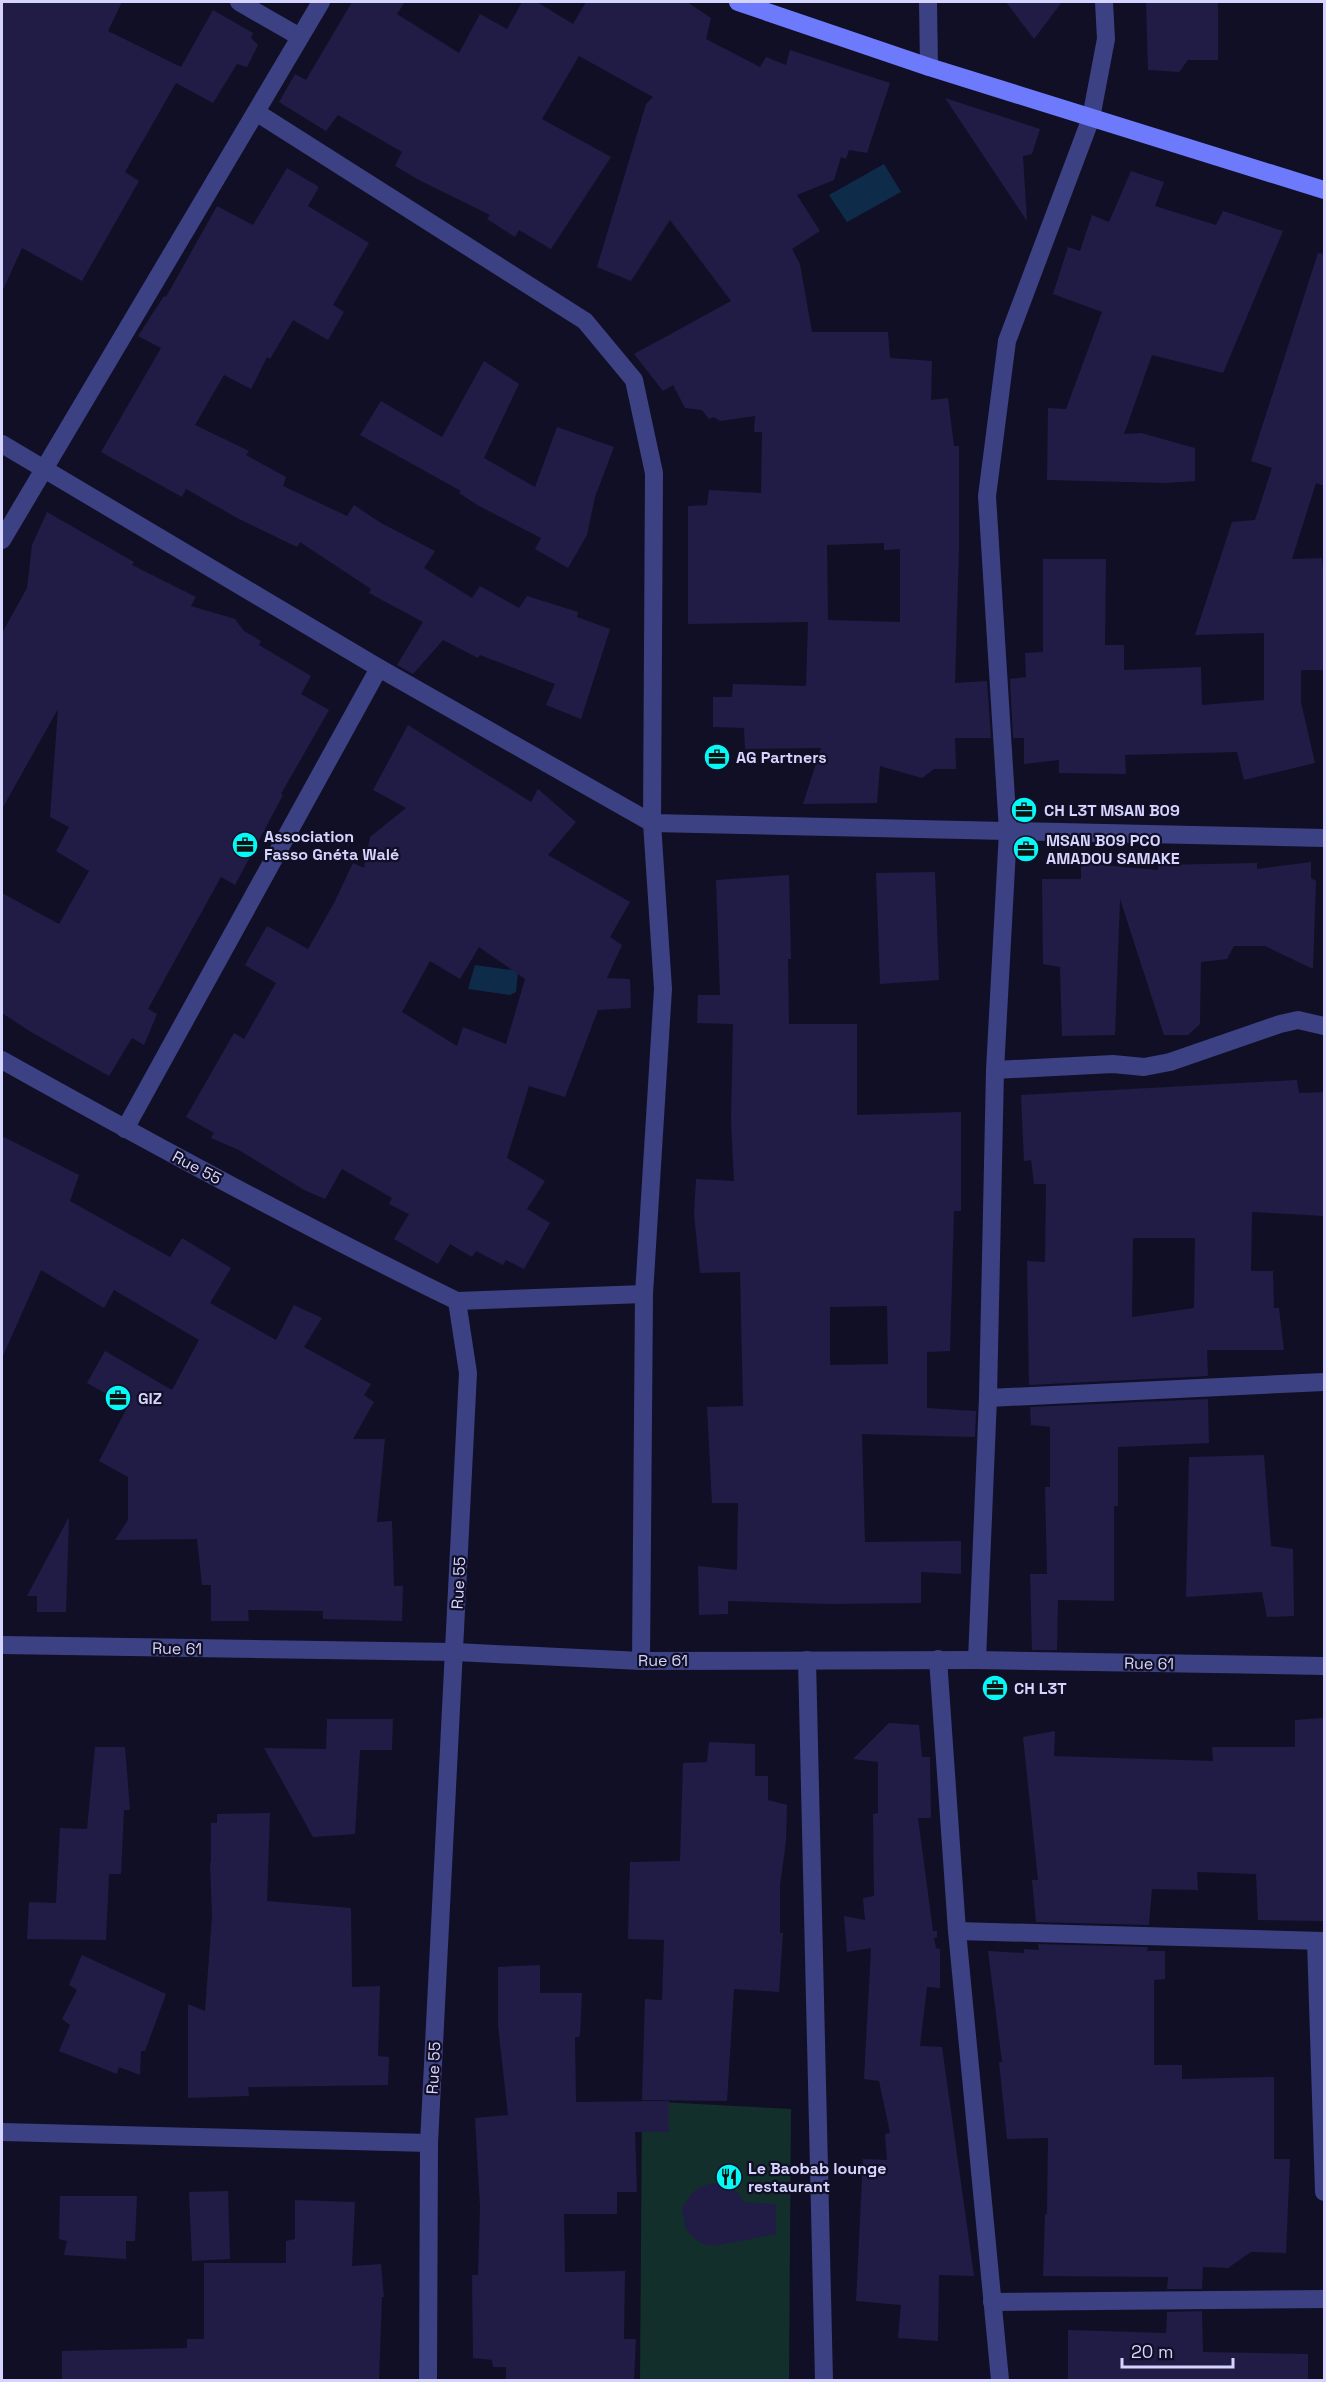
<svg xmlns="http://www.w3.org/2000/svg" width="1326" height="2382" font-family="'Space Grotesk',sans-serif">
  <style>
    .green { fill: #122f2b }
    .water { fill: #0f2b4a }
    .building { fill: #201c46; fill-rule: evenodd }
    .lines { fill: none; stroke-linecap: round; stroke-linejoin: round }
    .street { stroke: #3b4183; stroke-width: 18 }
    .secondary { stroke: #6d7afc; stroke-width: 18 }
    .labels { text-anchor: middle; stroke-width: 4.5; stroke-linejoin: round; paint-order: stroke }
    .poi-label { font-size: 16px; font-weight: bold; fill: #d5d4fe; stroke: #110f25; text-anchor: start }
    .street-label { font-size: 16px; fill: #d5d4fe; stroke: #110f25 }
  </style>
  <rect width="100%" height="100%" fill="#110f25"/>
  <polygon class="green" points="642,2101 791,2109 789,2380 640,2380"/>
  <g class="water">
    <polygon points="884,164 901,192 847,222 829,195"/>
    <polygon points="475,965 518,971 516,992 510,995 468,989"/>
  </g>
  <g class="building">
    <polygon points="2,2 122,2 108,31 181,67 213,10 253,33 251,38 258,45 247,67 237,64 213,103 176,83 125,172 139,181 82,281 22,248 2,292"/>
    <path d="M352 2H405L397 14 459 53 480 14 507 29 522 2H537L573 24 586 2H687L711 18 706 39 760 67 766 57 786 65 790 50 890 83 867 153 849 150 846 159 841 157 834 180 797 195 820 231 792 249 800 264 812 332H888L890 358 932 361 931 400 948 398 954 446H959V548L955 683 987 681 991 738H955L956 769H934L922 778 880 766 877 803 803 804 821 748 745 749 744 728 713 727V697H732L733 684 806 686 808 622 688 624V506L707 505 709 490 761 493 762 432H754L755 416 720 421 714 417 709 419 702 410 685 408 673 385 663 391 634 354 731 301 670 220 631 281 597 267 646 104 653 97 579 56 542 119 611 157 551 249 519 230 515 237 487 219 490 215 419 180 395 166 402 152 338 115 326 131 279 102 295 74 306 80ZM884 543V550L900 549V622L828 620 827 545Z"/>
    <polygon points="1006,2 1062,2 1034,39"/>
    <polygon points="1146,2 1218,2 1218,60 1188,60 1179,72 1148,70"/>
    <polygon points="945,98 1040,129 1032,154 1023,156 1027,221"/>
    <polygon points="287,168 319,187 308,206 369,243 333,305 344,312 328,340 293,320 270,359 267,357 251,389 224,375 195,425 249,451 246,455 286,477 283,486 347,516 354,505 381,523 435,551 424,568 472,598 480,586 519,608 527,596 578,612 577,617 610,629 581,719 546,705 555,684 480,655 478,658 443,640 413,674 397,665 423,622 369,593 371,589 300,542 297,547 239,519 186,489 182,497 101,452 161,348 138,336 164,296 166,297 217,206 253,225"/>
    <polygon points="1131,171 1164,182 1155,206 1216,225 1223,211 1283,231 1223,373 1152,355 1124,434 1141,433 1195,448 1195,481 1166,483 1047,480 1048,408 1066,409 1102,312 1053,294 1068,247 1080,251 1092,215 1109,222"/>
    <polygon points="1318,253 1324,254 1324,486 1316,483 1292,559 1322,558 1324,584 1324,670 1301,670 1301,702 1315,763 1244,780 1237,752 1125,755 1126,774 1059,773 1059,760 1024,764 1024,738 1013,738 1010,679 1026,677 1025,653 1043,652 1043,559 1106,559 1105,645 1124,645 1124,670 1201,667 1202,705 1264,700 1264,633 1195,635 1232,522 1255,520 1272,468 1251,461"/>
    <polygon points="484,361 519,384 484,458 535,487 557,427 614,447 595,497 587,535 568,568 535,549 541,538 479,506 459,493 461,491 360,435 381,401 442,437"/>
    <polygon points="47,512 134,562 132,565 196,597 191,606 235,619 244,631 261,641 259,645 311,676 301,694 329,710 281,794 283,795 235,885 221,877 148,1009 157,1014 144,1045 132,1038 109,1076 31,1032 2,1013 2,893 59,924 89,871 56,851 69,827 50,817 58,709 2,809 2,633 27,588 32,545"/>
    <path d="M408 725 531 802 538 789 576 822 548 855 630 902 610 937 622 945 607 978 630 979 631 1008 598 1010 565 1097 529 1086 507 1158 545 1181 527 1209 550 1223 524 1269 506 1260 503 1265 476 1251 472 1257 450 1244 438 1264 394 1239 409 1214 389 1204 392 1198 342 1169 325 1199 304 1190 239 1150 211 1138 214 1133 186 1117 234 1033 244 1039 276 983 245 965 267 926 308 949 334 903 353 863 364 868 370 837 406 808 373 790ZM479 947 525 979 506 1044 463 1027 457 1046 402 1012 430 961 460 979Z"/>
    <polygon points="1311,862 1311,878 1316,881 1313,969 1265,946 1234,946 1227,959 1201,962 1200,1024 1188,1035 1164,1035 1120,899 1115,1035 1062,1036 1060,967 1043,964 1042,879 1081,879 1081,863 1158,870 1158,865 1257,863 1257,869"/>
    <polygon points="935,872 939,980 880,984 876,873"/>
    <path d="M789 875 791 959H788L789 1024H857V1115L961 1112V1211H954L950 1351 927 1352V1408L976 1411 975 1437 862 1434 865 1542 961 1541V1574L921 1572V1603L830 1604 728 1601V1614L699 1615 698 1566 737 1570 738 1503H712L707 1407 743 1406 740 1272 700 1273 694 1214 696 1179 734 1181 731 1120 733 1024 697 1023 698 995H720L716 880ZM887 1306 888 1364 830 1365V1307Z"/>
    <path d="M1297 1080 1299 1093 1324 1092V1216L1252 1212 1251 1271H1273L1274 1308H1279L1284 1350H1207L1208 1376 1029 1385 1027 1261 1045 1262 1046 1184H1034L1031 1160 1024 1161 1021 1095ZM1133 1238H1195L1194 1308 1132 1317Z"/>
    <polygon points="2,1136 79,1175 70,1201 170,1257 182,1238 231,1268 210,1303 276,1340 294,1305 322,1318 304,1347 371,1384 364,1395 374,1402 353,1439 385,1439 377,1522 392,1521 394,1586 403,1586 402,1621 323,1619 323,1611 248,1610 249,1621 211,1621 211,1585 202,1585 197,1539 115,1540 128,1520 128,1477 99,1461 128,1406 87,1383 105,1351 172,1390 199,1340 114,1290 104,1308 41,1270 2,1358"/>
    <polygon points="1208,1399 1209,1443 1118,1447 1118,1506 1114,1506 1114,1601 1058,1600 1057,1650 1032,1650 1030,1574 1047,1574 1045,1487 1050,1487 1050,1427 1031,1425 1030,1407"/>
    <polygon points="1264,1455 1271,1546 1293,1549 1294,1616 1267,1617 1262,1592 1186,1597 1189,1457"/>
    <polygon points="69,1517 66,1612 37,1612 37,1596 27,1596"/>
    <polygon points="1324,1718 1324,1921 1258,1920 1256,1874 1197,1872 1198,1890 1152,1889 1149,1925 1036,1922 1032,1880 1038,1880 1023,1737 1055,1731 1054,1756 1213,1761 1212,1747 1295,1747 1295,1720"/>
    <polygon points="327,1719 393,1719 392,1750 360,1750 355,1834 313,1837 264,1748 326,1749"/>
    <polygon points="889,1723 919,1725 922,1757 930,1757 931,1818 918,1818 933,1931 937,1931 937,1937 934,1938 936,1948 940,1949 940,1988 927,1987 920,2046 942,2047 974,2276 939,2275 938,2341 898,2338 901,2305 856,2301 863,2159 887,2160 885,2134 890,2133 879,2081 864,2079 871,1948 847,1952 844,1916 865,1920 863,1898 874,1896 873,1814 878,1813 878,1762 853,1759"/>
    <polygon points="709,1742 755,1744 755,1776 768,1776 768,1800 787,1805 786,1841 780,1886 780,1933 783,1933 779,1992 734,1989 727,2101 642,2100 645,1999 662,2000 664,1940 628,1939 630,1862 680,1861 683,1763 707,1762"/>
    <polygon points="95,1747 125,1747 130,1810 124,1810 121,1874 109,1874 106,1940 27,1939 29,1902 56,1903 60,1828 87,1829"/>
    <polygon points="270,1813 267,1901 351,1908 352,1987 380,1986 378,2056 389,2057 388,2085 248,2087 249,2096 188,2098 188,2004 205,2011 212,1916 210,1863 211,1863 211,1823 217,1823 217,1814"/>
    <polygon points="1038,1944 1148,1947 1147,1951 1165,1951 1165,1979 1154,1980 1154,2065 1182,2065 1182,2079 1274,2077 1274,2159 1290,2159 1286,2253 1251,2252 1228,2268 1203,2267 1202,2289 1167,2289 1168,2277 1043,2276 1045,2214 1047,2214 1048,2138 1007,2139 999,2062 1002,2062 988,1951 1024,1953 1024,1949 1039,1950"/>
    <polygon points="82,1955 166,1994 145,2051 141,2051 140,2075 119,2067 117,2074 59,2051 70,2025 62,2019 77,1990 69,1985"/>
    <polygon points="540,1965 540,1993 582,1993 580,2036 575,2038 576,2102 669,2101 669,2132 635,2132 637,2192 617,2192 617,2214 564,2214 565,2272 625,2271 624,2339 636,2339 634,2380 506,2380 506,2367 493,2367 492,2360 473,2358 472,2275 478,2275 480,2207 475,2118 508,2115 498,2026 498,1967"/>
    <polygon points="714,2183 726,2185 737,2192 744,2202 776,2204 776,2234 715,2246 703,2244 692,2237 685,2227 682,2208 692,2193 702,2186"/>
    <polygon points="228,2191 230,2259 192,2261 189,2192"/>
    <polygon points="60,2196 137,2196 135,2241 126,2241 126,2259 64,2255 67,2241 59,2239"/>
    <polygon points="295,2200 355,2202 352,2266 381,2264 384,2297 382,2297 379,2380 62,2379 62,2351 187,2348 187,2339 204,2339 204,2263 286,2263 286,2241 295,2239"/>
    <polygon points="1202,2311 1203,2352 1308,2354 1308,2380 1068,2380 1068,2330 1166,2333 1167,2312"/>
  </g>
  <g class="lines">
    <g class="street">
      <polyline points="239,2 300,37"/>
      <polyline points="928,2 929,67"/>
      <polyline points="256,112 585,321 634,380 654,473 652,823 663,989 644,1294 641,1661"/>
      <polyline points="2,444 379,668 652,823 1324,838"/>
      <polyline points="2,540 321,2"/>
      <path d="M2 1060C152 1144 303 1226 457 1301L468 1373 429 2143 428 2380"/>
      <polyline points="995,1070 1113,1064 1144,1067 1170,1062 1280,1024 1298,1020 1324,1026"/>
      <polyline points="125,1129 379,668"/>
      <polyline points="457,1301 644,1294"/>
      <polyline points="988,1398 1324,1382"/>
      <polyline points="2,1645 455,1652 641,1661 977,1660 1324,1666"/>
      <polyline points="938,1659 957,1931 1000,2380"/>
      <polyline points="807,1660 824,2380"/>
      <polyline points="977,1660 988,1398 995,1070 1008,831 987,496 1007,341 1091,118 1106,39 1104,2"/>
      <polyline points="957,1931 1324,1941"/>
      <polyline points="1316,1941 1324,2192"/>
      <polyline points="2,2132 429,2143"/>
      <polyline points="992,2302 1324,2299"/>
    </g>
    <polyline class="secondary" points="738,2 929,67 1324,190"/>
  </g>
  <defs>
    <symbol id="office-disc" viewBox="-11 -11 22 22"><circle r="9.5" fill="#05faf7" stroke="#110f25"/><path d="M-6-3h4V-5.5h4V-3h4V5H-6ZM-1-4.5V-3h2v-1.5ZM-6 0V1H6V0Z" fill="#111"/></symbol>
    <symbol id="restaurant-disc" viewBox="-11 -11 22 22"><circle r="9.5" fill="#05faf7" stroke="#110f25"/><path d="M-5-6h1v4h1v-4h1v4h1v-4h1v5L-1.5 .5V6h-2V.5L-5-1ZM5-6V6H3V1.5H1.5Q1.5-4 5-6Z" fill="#111"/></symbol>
  </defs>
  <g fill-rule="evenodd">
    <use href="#office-disc" x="702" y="742" width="30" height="30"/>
    <use href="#office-disc" x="1009" y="795" width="30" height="30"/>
    <use href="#office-disc" x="230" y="830" width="30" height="30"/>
    <use href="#office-disc" x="1011" y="834" width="30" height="30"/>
    <use href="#office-disc" x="103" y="1383" width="30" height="30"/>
    <use href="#office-disc" x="980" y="1673" width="30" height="30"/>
    <use href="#restaurant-disc" x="714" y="2162" width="30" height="30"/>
  </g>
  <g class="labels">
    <g class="poi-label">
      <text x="736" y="763">AG Partners</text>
      <text x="1044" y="816">CH L3T MSAN B09</text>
      <text x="264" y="842">Association<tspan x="264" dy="18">Fasso Gnéta Walé</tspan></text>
      <text x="1046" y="846">MSAN B09 PCO<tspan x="1046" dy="18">AMADOU SAMAKE</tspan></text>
      <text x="138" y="1404">GIZ</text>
      <text x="1014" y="1694">CH L3T</text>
      <text x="748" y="2174">Le Baobab lounge<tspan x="748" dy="18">restaurant</tspan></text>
    </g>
    <g class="street-label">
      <text transform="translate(197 1167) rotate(28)" y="6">Rue 55</text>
      <text transform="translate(458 1583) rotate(-87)" y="6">Rue 55</text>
      <text transform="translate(177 1648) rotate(1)" y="6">Rue 61</text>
      <text x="663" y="1666">Rue 61</text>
      <text transform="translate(1149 1663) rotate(1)" y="6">Rue 61</text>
      <text transform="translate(433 2068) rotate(-87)" y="6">Rue 55</text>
    </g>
  </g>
  <rect width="1326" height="2382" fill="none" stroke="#d5d4fe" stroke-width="6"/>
  <path d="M1122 2358v9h111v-9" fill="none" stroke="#d5d4fe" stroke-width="3"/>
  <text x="1131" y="2358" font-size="18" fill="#d5d4fe" stroke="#110f25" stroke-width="4.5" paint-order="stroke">20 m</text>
</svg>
